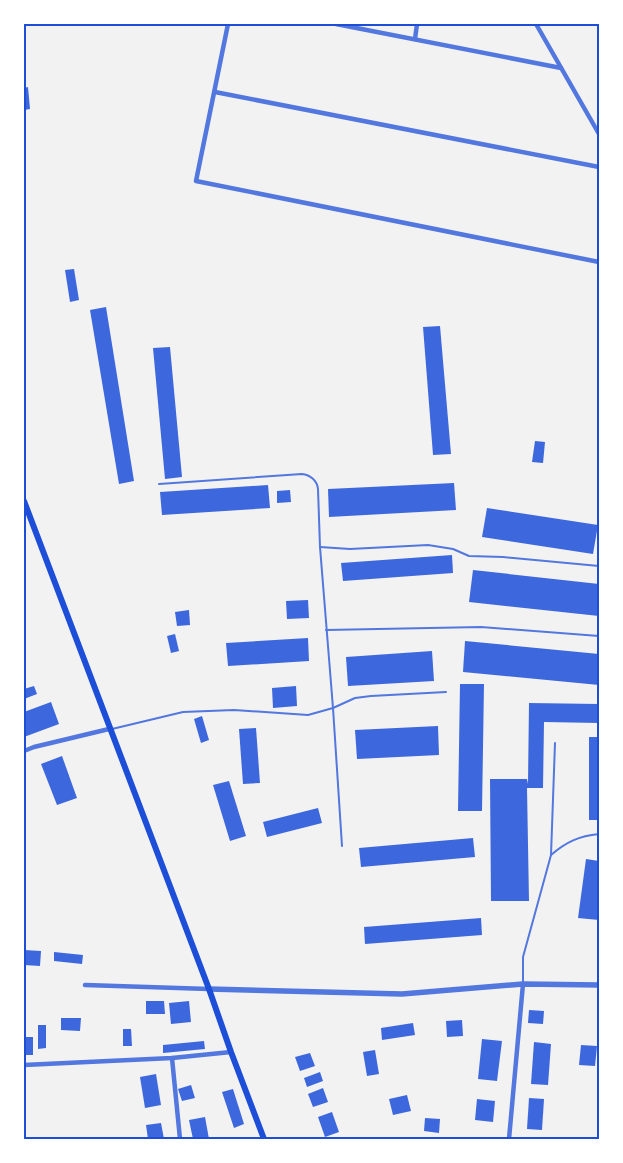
<svg xmlns="http://www.w3.org/2000/svg" width="623" height="1163" font-family="'IBM Plex Sans',sans-serif">
  <style>
    .building { fill: #3d67dc }
    .lines { fill: none; stroke-linecap: round; stroke-linejoin: round }
    .service { stroke: #5277de; stroke-width: 2 }
    .minor { stroke: #5277de; stroke-width: 4.5 }
    .tertiary { stroke: #5277de; stroke-width: 5.5 }
    .secondary { stroke: #1d4ed8; stroke-width: 6 }
    .neatline { fill: none; stroke: #1d4ed8; stroke-width: 2 }
  </style>
  <rect width="100%" height="100%" fill="#f2f2f2"/>
  <g class="building">
    <polygon points="28,87 30,109 24,110 24,88"/>
    <polygon points="74,269 79,300 70,302 65,270"/>
    <polygon points="106,307 134,481 119,484 90,310"/>
    <polygon points="440,326 451,454 433,455 423,327"/>
    <polygon points="170,347 182,477 165,479 153,348"/>
    <polygon points="535,441 545,442 543,463 532,462"/>
    <polygon points="454,483 456,510 329,517 328,489"/>
    <polygon points="268,485 270,508 162,515 160,492"/>
    <polygon points="290,490 291,502 277,503 277,491"/>
    <polygon points="487,508 598,525 593,554 482,537"/>
    <polygon points="452,555 453,573 343,581 341,563"/>
    <polygon points="473,570 599,584 599,616 469,602"/>
    <polygon points="308,600 309,618 287,619 286,601"/>
    <polygon points="189,610 190,625 177,626 175,612"/>
    <polygon points="175,634 179,651 171,653 167,636"/>
    <polygon points="308,638 309,661 228,666 226,643"/>
    <polygon points="465,641 599,654 599,685 463,672"/>
    <polygon points="432,651 434,681 348,686 346,657"/>
    <polygon points="460,684 484,684 482,811 458,811"/>
    <polygon points="34,686 37,694 24,699 24,689"/>
    <polygon points="296,686 297,706 273,708 272,688"/>
    <polygon points="51,702 59,724 24,737 24,712"/>
    <polygon points="529,703 599,704 599,723 544,722 543,788 527,788 529,901 491,901 490,779 527,779 528,784"/>
    <polygon points="202,716 209,740 201,743 194,719"/>
    <polygon points="438,726 439,755 357,759 355,730"/>
    <polygon points="256,728 260,783 243,784 239,729"/>
    <rect x="589" y="737" width="10" height="83"/>
    <polygon points="62,756 77,798 57,805 41,764"/>
    <polygon points="229,781 246,836 230,841 213,785"/>
    <polygon points="318,808 322,823 267,837 263,822"/>
    <polygon points="473,838 475,857 361,867 359,848"/>
    <polygon points="586,859 599,861 599,920 578,918"/>
    <polygon points="481,918 482,935 365,944 364,927"/>
    <polygon points="24,950 41,951 40,966 24,965"/>
    <polygon points="54,952 83,955 82,964 54,961"/>
    <polygon points="146,1001 164,1001 165,1014 146,1014"/>
    <polygon points="189,1001 191,1022 171,1024 169,1003"/>
    <polygon points="529,1010 544,1011 543,1024 528,1023"/>
    <polygon points="61,1018 81,1018 80,1031 61,1030"/>
    <polygon points="462,1020 463,1036 447,1037 446,1021"/>
    <polygon points="413,1023 415,1035 382,1040 381,1028"/>
    <polygon points="38,1025 46,1025 46,1048 38,1049"/>
    <polygon points="123,1029 131,1029 132,1046 123,1046"/>
    <rect x="25" y="1037" width="8" height="18"/>
    <polygon points="482,1039 502,1041 497,1081 478,1079"/>
    <polygon points="204,1041 205,1049 163,1053 163,1045"/>
    <polygon points="534,1042 551,1044 548,1085 531,1084"/>
    <polygon points="581,1045 597,1046 595,1066 579,1065"/>
    <polygon points="375,1050 379,1074 367,1076 363,1052"/>
    <polygon points="310,1053 315,1066 300,1071 295,1057"/>
    <polygon points="320,1072 323,1081 307,1087 304,1078"/>
    <polygon points="156,1074 161,1105 145,1108 140,1077"/>
    <polygon points="191,1085 195,1098 182,1101 178,1089"/>
    <polygon points="323,1088 328,1102 313,1107 308,1094"/>
    <polygon points="233,1089 244,1124 234,1128 222,1092"/>
    <polygon points="407,1095 411,1111 393,1115 389,1099"/>
    <polygon points="529,1098 544,1099 542,1130 527,1129"/>
    <polygon points="477,1099 495,1101 493,1122 475,1120"/>
    <polygon points="332,1112 339,1132 325,1137 318,1117"/>
    <polygon points="205,1117 209,1139 193,1139 189,1120"/>
    <polygon points="425,1118 440,1119 439,1133 424,1131"/>
    <polygon points="161,1123 164,1139 148,1139 146,1125"/>
  </g>
  <g class="lines">
    <g class="service">
      <path d="M159 484 302 474C310 475 317 480 318 489L320 547 333 708 342 846"/>
      <polyline points="320,547 350,549 428,545 453,549 469,556 503,557 599,566"/>
      <polyline points="326,630 481,627 599,636"/>
      <polyline points="112,729 183,712 234,710 308,715 333,708 355,698 371,696 446,692"/>
      <polyline points="551,855 555,743"/>
      <path d="M523 982V957L551 855C566 842 579 836 599 834"/>
    </g>
    <g class="minor">
      <polyline points="228,24 196,181 599,262"/>
      <polyline points="336,24 561,68"/>
      <polyline points="536,24 599,134"/>
      <polyline points="415,39 417,24"/>
      <polyline points="215,92 599,167"/>
      <polyline points="24,751 34,747 109,729"/>
      <polyline points="85,985 209,989"/>
      <polyline points="172,1058 180,1139"/>
      <polyline points="24,1065 172,1058 231,1052"/>
      <polyline points="509,1139 523,984"/>
    </g>
    <polyline class="tertiary" points="209,989 402,994 523,984 599,985"/>
    <polyline class="secondary" points="24,501 209,989 231,1052 264,1139"/>
  </g>
  <rect width="623" height="1163" fill="none" stroke="#ffffff" stroke-width="50"/>
  <rect x="25" y="25" width="573" height="1113" class="neatline"/>
</svg>
